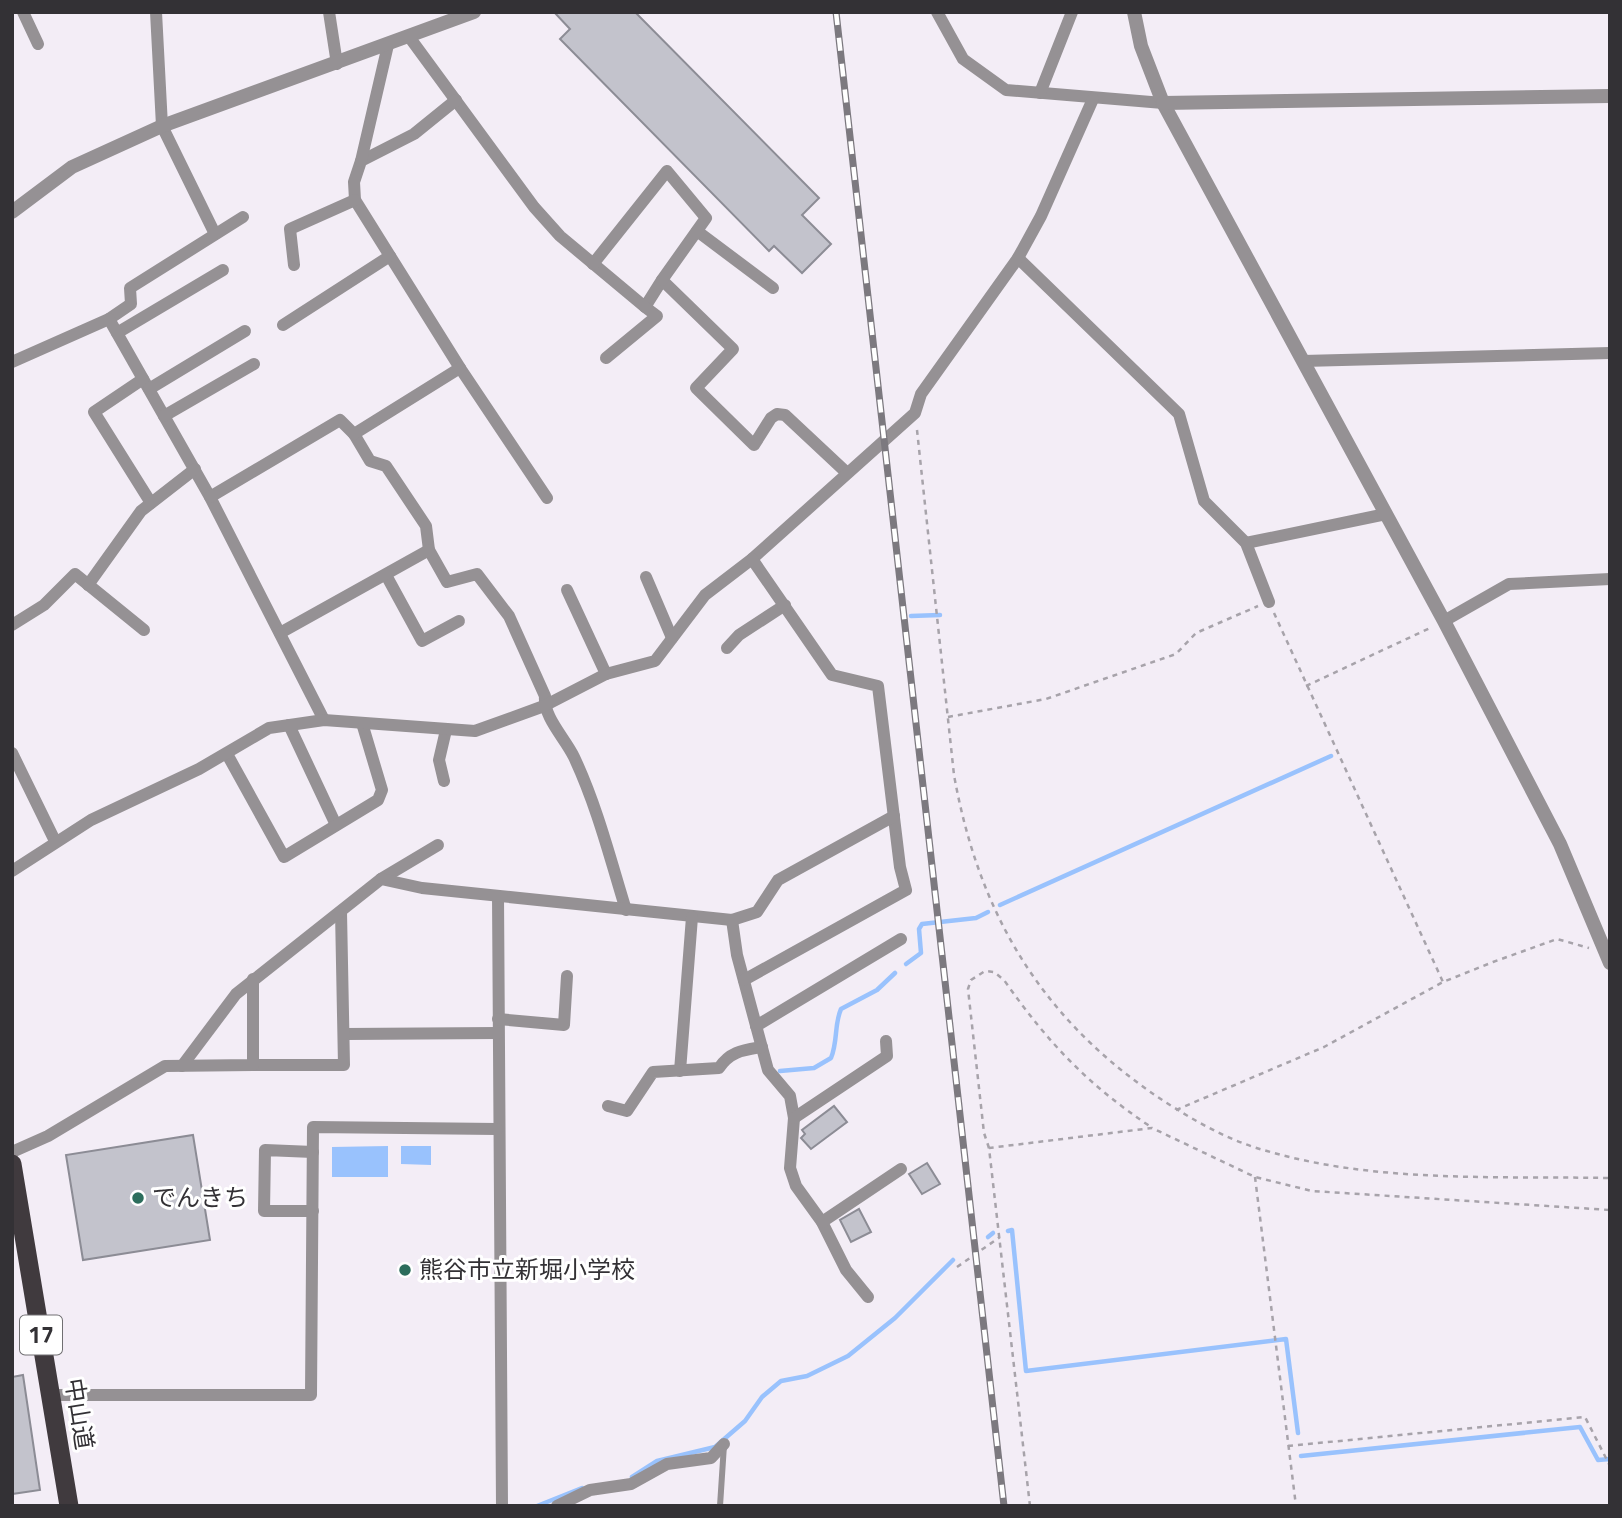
<svg xmlns="http://www.w3.org/2000/svg" width="1622" height="1518" font-family="'Titillium Web','Noto Sans JP',sans-serif">
  <style>
    .water { fill: #99c2fd }
    .lines { fill: none; stroke-linecap: round; stroke-linejoin: round }
    .stream { stroke: #99c2fd; stroke-width: 4.5 }
    .building { fill: #c3c3cc; stroke: #8c8c95; stroke-width: 2 }
    .path { stroke: #a7a3aa; stroke-width: 2.5; stroke-dasharray: 5 5; stroke-linecap: butt }
    .service { stroke: #959194; stroke-width: 6 }
    .minor { stroke: #959194; stroke-width: 12 }
    .tertiary { stroke: #959194; stroke-width: 14 }
    .trunk { stroke: #403a3e; stroke-width: 19 }
    .rail-casing { stroke: #7c797f; stroke-width: 7 }
    .rail { stroke: #fff; stroke-width: 4.5; stroke-dasharray: 13; stroke-linecap: butt }
    .poi-dot { fill: #2c6d5c; stroke: #fff; stroke-width: 2.5 }
    .labels { text-anchor: middle; stroke-width: 6; stroke-linejoin: round; paint-order: stroke }
    .shield { fill: #fff; stroke: #706f72; stroke-width: 2 }
    .shield-label { font-size: 23px; font-weight: bold; fill: #333135 }
    .poi-label { font-size: 24px; fill: #333135; stroke: #fff; text-anchor: start }
    .street-label { font-size: 24px; fill: #333135; stroke: #fff }
  </style>
  <rect width="100%" height="100%" fill="#f3edf6"/>
  <g class="water">
    <polygon points="388,1146 388,1177 332,1177 332,1147"/>
    <polygon points="401,1146 431,1146 431,1165 401,1164"/>
  </g>
  <g class="lines">
    <g class="stream">
      <polyline points="911,616 940,615"/>
      <polyline points="1000,905 1331,756"/>
      <polyline points="906,964 921,953 919,929 922,924 976,918 988,912"/>
      <path d="M780 1071 814 1068 831 1058C838 1041 834 1025 841 1009L877 990 895 973"/>
      <polyline points="1008,1231 1012,1230 1026,1371 1286,1339 1298,1433"/>
      <polyline points="988,1237 993,1233"/>
      <polyline points="1301,1456 1580,1427 1598,1460 1610,1459"/>
      <polyline points="632,1477 657,1461 715,1447 745,1421 762,1397 781,1381 807,1376 848,1356 895,1318 953,1260"/>
      <polyline points="537,1506 582,1488"/>
    </g>
  </g>
  <g class="building">
    <polygon points="554,12 635,12 819,198 802,215 831,244 802,273 774,246 769,251 560,39 570,29"/>
    <polygon points="834,1106 847,1122 811,1149 801,1138 805,1134 802,1130"/>
    <polygon points="193,1135 210,1240 83,1260 66,1155"/>
    <polygon points="927,1163 940,1184 922,1194 909,1174"/>
    <polygon points="859,1209 871,1232 851,1242 840,1220"/>
    <polygon points="23,1375 40,1490 12,1494 12,1377"/>
  </g>
  <g class="lines">
    <g class="path">
      <path d="M917 430 954 775C978 909 1037 1012 1149 1091 1184 1115 1225 1140 1267 1151 1376 1183 1497 1176 1610 1178"/>
      <polyline points="1274,613 1443,982"/>
      <polyline points="1306,686 1430,628"/>
      <polyline points="948,717 1046,699 1176,654 1196,633 1258,606"/>
      <polyline points="1176,1110 1324,1047 1443,982 1493,962 1557,939 1589,948"/>
      <path d="M989 1148 984 1133 968 989 971 980 985 971 994 972 1004 980C1049 1044 1087 1084 1151 1127"/>
      <polyline points="1255,1177 1296,1506"/>
      <polyline points="957,1267 1000,1237"/>
      <polyline points="1288,1446 1585,1417 1610,1466"/>
      <polyline points="1030,1506 989,1148 1152,1128 1255,1177 1312,1191 1610,1210"/>
    </g>
    <polyline class="service" points="720,1506 724,1445"/>
    <g class="minor">
      <polyline points="23,12 38,44"/>
      <polyline points="156,12 162,126 215,234"/>
      <polyline points="329,12 337,64"/>
      <polyline points="937,12 963,59 1006,90 1163,103"/>
      <polyline points="410,38 534,207 560,236 645,307 662,280 733,349 696,388 754,445 771,418 777,414 785,415 847,473"/>
      <polyline points="1040,93 1072,12"/>
      <polyline points="456,100 414,134 361,161 354,182 355,200 460,368 547,498"/>
      <polyline points="361,161 388,45"/>
      <polyline points="697,231 773,288"/>
      <polyline points="1018,258 1179,414 1204,501 1246,543 1269,602"/>
      <polyline points="593,264 667,171 706,218 662,280"/>
      <polyline points="294,265 290,229 355,200"/>
      <polyline points="109,319 131,304 130,288 243,217"/>
      <polyline points="283,325 390,256"/>
      <polyline points="117,333 223,270"/>
      <polyline points="606,358 657,316 645,307"/>
      <polyline points="1303,361 1610,353"/>
      <polyline points="12,362 109,319 210,497 324,720"/>
      <polyline points="143,379 94,412 151,503"/>
      <polyline points="149,389 245,331"/>
      <polyline points="164,416 254,364"/>
      <path d="M354 434 370 461 386 466 426 526 429 550 447 582 477 574 509 616 545 696C543 717 565 738 574 757 597 806 610 858 626 910"/>
      <polyline points="210,497 340,420 354,434 460,368"/>
      <polyline points="1246,543 1386,514"/>
      <polyline points="386,575 422,641 459,621"/>
      <polyline points="646,577 672,638"/>
      <polyline points="88,585 141,511 195,469"/>
      <polyline points="567,590 606,674"/>
      <polyline points="1444,621 1509,584 1610,579"/>
      <polyline points="12,625 44,605 75,574 144,630"/>
      <polyline points="280,633 429,550"/>
      <polyline points="727,648 739,635 785,605"/>
      <polyline points="289,725 336,825"/>
      <polyline points="12,753 55,841"/>
      <polyline points="227,754 284,857 378,800 382,790 362,723"/>
      <polyline points="444,781 439,760 446,730"/>
      <polyline points="12,871 91,820 199,769 269,728 324,720 475,731 544,706 606,674 655,661 705,595 752,559 915,413 921,394 1018,258 1041,216 1093,99"/>
      <polyline points="381,879 438,845"/>
      <polyline points="498,896 502,1506"/>
      <polyline points="732,920 737,955 768,1070 790,1096 794,1118 790,1168 796,1186 822,1222 846,1270 868,1297"/>
      <polyline points="744,980 906,890 900,867 878,686 832,675 752,559"/>
      <polyline points="498,1019 564,1025 567,976"/>
      <polyline points="756,1026 901,939"/>
      <polyline points="345,1034 498,1033"/>
      <polyline points="253,1065 344,1065 341,912"/>
      <polyline points="182,1066 236,994 381,879 422,888 732,920 757,912 778,880 894,816"/>
      <polyline points="680,1071 692,917"/>
      <path d="M608 1106 627 1111 653 1072 719 1068C730 1051 744 1050 762 1047"/>
      <polyline points="794,1118 887,1056 886,1041"/>
      <polyline points="12,1152 48,1136 165,1066 253,1065 253,979"/>
      <polyline points="313,1211 264,1211 265,1150 313,1152"/>
      <polyline points="822,1222 901,1169"/>
      <polyline points="51,1395 311,1395 313,1127 497,1129"/>
      <polyline points="557,1506 590,1490 631,1484 667,1464 711,1458 724,1444"/>
    </g>
    <g class="tertiary">
      <polyline points="1134,12 1141,46 1163,103 1444,621 1560,844 1610,963"/>
      <polyline points="1163,103 1610,96"/>
      <polyline points="12,212 72,167 162,126 474,12"/>
    </g>
    <polyline class="trunk" points="12,1164 69,1506"/>
    <defs>
      <polyline id="rail" points="836,12 1004,1506"/>
    </defs>
    <use href="#rail" class="rail-casing"/>
    <use href="#rail" class="rail"/>
  </g>
  <g class="poi-dot">
    <circle cx="138" cy="1198" r="7"/>
    <circle cx="405" cy="1270" r="7"/>
  </g>
  <g class="labels">
    <rect class="shield" x="20" y="1315.5" width="42" height="39" rx="5"/>
    <g class="shield-label">
      <text x="41" y="1343">17</text>
    </g>
    <g class="poi-label">
      <text x="152" y="1206">でんきち</text>
      <text x="419" y="1278">熊谷市立新堀小学校</text>
    </g>
    <g class="street-label">
      <text transform="translate(79 1414) rotate(81)" y="8">中山道</text>
    </g>
  </g>
  <rect width="1622" height="1518" fill="none" stroke="#333135" stroke-width="28"/>
</svg>
